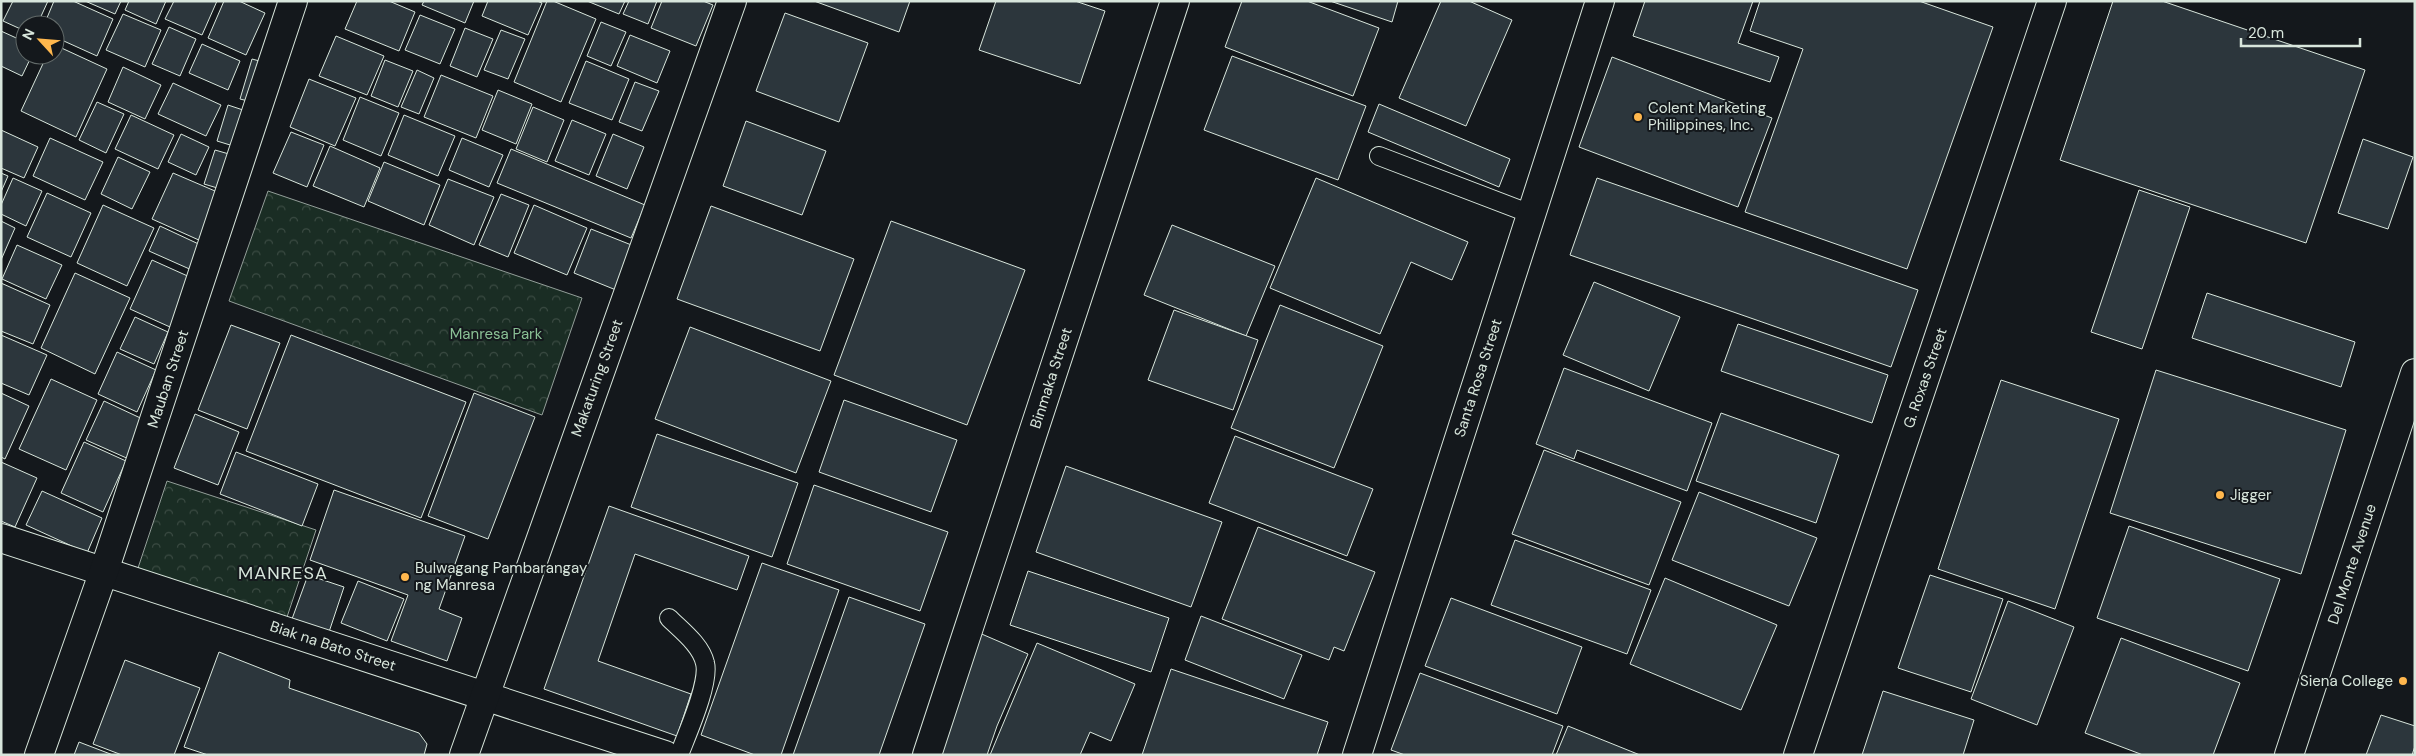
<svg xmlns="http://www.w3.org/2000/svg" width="2416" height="756" font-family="'DM Sans',sans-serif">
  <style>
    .park { fill: url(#park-crowns); stroke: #939e99 }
    .building { fill: #2c363c; stroke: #d8e6dc }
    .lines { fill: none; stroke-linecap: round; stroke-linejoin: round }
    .lane-casing { stroke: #d8e6dc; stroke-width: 20 }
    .street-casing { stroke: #d8e6dc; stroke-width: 30 }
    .secondary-casing { stroke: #d8e6dc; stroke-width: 30 }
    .lane { stroke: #14181c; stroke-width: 18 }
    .street { stroke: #14181c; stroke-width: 28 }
    .secondary { stroke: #14181c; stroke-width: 28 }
    .poi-dot { fill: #ffb74d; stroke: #14181c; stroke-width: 2 }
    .labels { text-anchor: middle; stroke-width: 4; stroke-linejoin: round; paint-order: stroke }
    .poi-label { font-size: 15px; fill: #d8e6dc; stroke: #14181c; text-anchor: start }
    .park-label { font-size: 15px; fill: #8ac095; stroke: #14181c }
    .street-label { font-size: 15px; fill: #d8e6dc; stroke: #14181c }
    .quarter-label { font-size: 18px; letter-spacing: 1px; fill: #d8e6dc; stroke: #14181c }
  </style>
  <defs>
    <pattern id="park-crowns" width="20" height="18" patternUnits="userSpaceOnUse" patternTransform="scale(1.25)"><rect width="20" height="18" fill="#1a2d24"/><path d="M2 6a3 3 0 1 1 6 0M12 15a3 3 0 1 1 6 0" fill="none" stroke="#3b4b43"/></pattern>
  </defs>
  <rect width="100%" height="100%" fill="#14181c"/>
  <g class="park">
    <polygon points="268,191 582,298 542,415 229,301"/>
    <polygon points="167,481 316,530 283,629 134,580"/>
  </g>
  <g class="building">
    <polygon points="13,1 48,1 37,25 25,25 25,31 3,21"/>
    <polygon points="54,1 73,1 113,19 97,56 55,37 55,25 44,25"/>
    <polygon points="85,1 121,1 115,14"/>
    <polygon points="129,1 166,1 156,24 125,10"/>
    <polygon points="174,1 217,1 202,35 165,19"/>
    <polygon points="224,1 239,1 265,13 246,55 208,38"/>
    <polygon points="357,1 389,1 415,12 399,51 345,29"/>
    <polygon points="424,1 474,1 465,23 422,5"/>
    <polygon points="488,1 537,1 542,3 528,35 482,16"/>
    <polygon points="547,1 553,1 596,19 561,102 514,82"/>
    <polygon points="587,1 625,1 619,14"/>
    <polygon points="629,1 657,1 648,24 623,14"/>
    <polygon points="662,1 703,1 713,5 696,46 651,28"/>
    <polygon points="814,1 910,1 899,32"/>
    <polygon points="996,1 1075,1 1105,11 1080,84 979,50"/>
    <polygon points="1242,1 1307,1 1379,28 1353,96 1225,47"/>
    <polygon points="1330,1 1398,1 1392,22"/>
    <polygon points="1441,1 1469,1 1512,20 1466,126 1399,98"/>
    <polygon points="1645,1 1753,1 1738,43 1779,57 1770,82 1633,36"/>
    <polygon points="1760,1 1919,1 1993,27 1907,269 1745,212 1803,49 1750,31"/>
    <polygon points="2113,1 2162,1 2365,70 2306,243 2060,160"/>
    <polygon points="785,13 868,43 839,122 756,91"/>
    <polygon points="123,14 161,30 145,67 106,50"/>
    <polygon points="420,15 455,29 440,64 405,50"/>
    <polygon points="601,22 626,32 611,66 587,56"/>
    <polygon points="169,27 196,39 180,76 152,64"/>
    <polygon points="465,28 493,39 477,77 450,66"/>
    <polygon points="501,30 525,39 508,79 484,70"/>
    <polygon points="1,31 25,42 25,55 32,55 22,76 1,66"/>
    <polygon points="630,35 670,51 657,83 617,66"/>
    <polygon points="336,36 384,56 367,95 319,76"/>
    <polygon points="202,44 240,61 228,90 189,73"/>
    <polygon points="55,45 107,69 76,137 21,111 47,55 55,55"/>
    <polygon points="1232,56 1366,106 1338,180 1204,130"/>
    <polygon points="1612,57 1772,118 1738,207 1579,147"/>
    <polygon points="252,59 267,63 256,103 240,99"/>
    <polygon points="385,60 413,71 398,107 371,96"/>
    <polygon points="586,61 629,79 612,120 569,103"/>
    <polygon points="123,67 161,85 145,119 108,102"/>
    <polygon points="417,70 434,78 419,114 401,107"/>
    <polygon points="441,75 493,96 476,138 424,117"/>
    <polygon points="309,79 356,98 335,146 290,127"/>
    <polygon points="635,82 659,91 642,131 619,122"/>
    <polygon points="173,83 221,105 206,136 158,114"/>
    <polygon points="498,90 532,104 516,144 482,130"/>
    <polygon points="360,97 399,113 381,156 343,140"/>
    <polygon points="97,102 124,114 106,153 79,140"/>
    <polygon points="1379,104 1510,159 1499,187 1368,132"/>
    <polygon points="228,105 252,113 240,148 217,141"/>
    <polygon points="533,107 564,120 547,162 516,149"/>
    <polygon points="131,115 174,135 158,169 115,149"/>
    <polygon points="404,115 455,136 438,176 388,155"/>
    <polygon points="572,120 606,134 589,175 555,161"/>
    <polygon points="746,121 826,151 802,215 723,186"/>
    <polygon points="1,130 38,147 24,178 1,168"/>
    <polygon points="291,132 324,145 307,187 273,173"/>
    <polygon points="181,134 209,147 196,175 168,162"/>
    <polygon points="613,134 644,147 627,189 596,176"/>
    <polygon points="50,138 103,162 85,200 33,176"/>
    <polygon points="462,138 503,155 489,187 449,170"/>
    <polygon points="2363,139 2413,157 2388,229 2338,213"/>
    <polygon points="330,146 380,168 364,207 313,186"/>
    <polygon points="511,149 645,205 631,238 497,183"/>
    <polygon points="215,150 236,156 224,190 204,184"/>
    <polygon points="118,157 150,172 132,209 101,194"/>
    <polygon points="384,162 440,185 424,225 368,201"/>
    <polygon points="1,173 8,176 1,192"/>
    <polygon points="173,173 222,194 201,241 152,219"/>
    <polygon points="13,178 42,191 26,226 1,214 1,205"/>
    <polygon points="1316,178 1468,242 1452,280 1411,262 1380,334 1270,288"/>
    <polygon points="1597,178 1918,290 1891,367 1570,255"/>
    <polygon points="448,179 494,197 474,245 429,225"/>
    <polygon points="2139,190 2190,207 2142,349 2091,332"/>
    <polygon points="47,193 91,213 71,257 27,237"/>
    <polygon points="501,194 529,205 508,257 479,245"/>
    <polygon points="103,205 154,228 127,286 77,263"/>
    <polygon points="534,205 587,228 567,275 514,253"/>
    <polygon points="711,206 854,259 820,351 677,299"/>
    <polygon points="1,221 15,228 1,260"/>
    <polygon points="891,221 1025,270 967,425 834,375"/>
    <polygon points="1172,225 1275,266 1246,336 1144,295"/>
    <polygon points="160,226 205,247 194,271 149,251"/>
    <polygon points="591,229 634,246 616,290 574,273"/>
    <polygon points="17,245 62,265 46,299 2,279"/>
    <polygon points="152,260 192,278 170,327 130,309"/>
    <polygon points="75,273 130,298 95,374 41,348"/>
    <polygon points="1594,282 1680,317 1649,391 1563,355"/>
    <polygon points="1,283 50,305 33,344 1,331"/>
    <polygon points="2207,293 2355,342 2341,387 2192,338"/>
    <polygon points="1280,305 1383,346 1334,468 1231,428"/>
    <polygon points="1174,310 1258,340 1233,410 1148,380"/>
    <polygon points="135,317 168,332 154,364 120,349"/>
    <polygon points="1738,324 1888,375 1872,423 1721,371"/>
    <polygon points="231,325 280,343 247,429 198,410"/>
    <polygon points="690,327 831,381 796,473 655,419"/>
    <polygon points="1,335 47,355 29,395 1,383"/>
    <polygon points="291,335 466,402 421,518 246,451"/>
    <polygon points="117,352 156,370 137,412 98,394"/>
    <polygon points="1564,368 1712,423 1687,491 1577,450 1574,459 1536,444"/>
    <polygon points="2156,370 2346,430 2301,574 2110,513"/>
    <polygon points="51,379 97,400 66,470 19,449"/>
    <polygon points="2001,380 2119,419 2055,609 1938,569"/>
    <polygon points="1,393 29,406 5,459 1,457"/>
    <polygon points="474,393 535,417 488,539 428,516"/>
    <polygon points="844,400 957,440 931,512 819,472"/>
    <polygon points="104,401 149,422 131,460 86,440"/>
    <polygon points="1721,413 1839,455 1816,523 1696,481"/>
    <polygon points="195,414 239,432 218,485 174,468"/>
    <polygon points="657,434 798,483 772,557 631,507"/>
    <polygon points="1235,436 1373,489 1347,556 1209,503"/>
    <polygon points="84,442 126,461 103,512 61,493"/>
    <polygon points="1544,450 1681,502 1649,585 1512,534"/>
    <polygon points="236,452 318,484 302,526 220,494"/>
    <polygon points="1,462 37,478 15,527 1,521"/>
    <polygon points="1066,466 1222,522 1191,607 1036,552"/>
    <polygon points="814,485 948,532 920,611 787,564"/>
    <polygon points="334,490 465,536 439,609 462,618 447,661 391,641 408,595 310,560"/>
    <polygon points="42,491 102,518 87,553 26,525"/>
    <polygon points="1699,492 1817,538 1789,606 1672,560"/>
    <polygon points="609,506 749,556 737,590 635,554 598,661 691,694 677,736 544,689"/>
    <polygon points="2129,526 2280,579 2248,671 2097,618"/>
    <polygon points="1258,527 1375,572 1344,651 1334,647 1329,660 1222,619"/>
    <polygon points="1515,540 1651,590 1627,654 1491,605"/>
    <polygon points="762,563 839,590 781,755 755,755 701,735"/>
    <polygon points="1028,571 1169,618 1151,672 1010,625"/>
    <polygon points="308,575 344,587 329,632 292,619"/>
    <polygon points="1930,575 2003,599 1971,692 1898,668"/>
    <polygon points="1665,578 1777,625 1741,710 1630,664"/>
    <polygon points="358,581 404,599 387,641 341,623"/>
    <polygon points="849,597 925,624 879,755 793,755"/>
    <polygon points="1451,598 1582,647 1557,714 1425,666"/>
    <polygon points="2008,601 2074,627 2037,725 1971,699"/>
    <polygon points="1201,616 1302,655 1284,699 1185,660"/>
    <polygon points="977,632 1028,654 997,726 987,755 935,755"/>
    <polygon points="2121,638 2240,683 2213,755 2143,755 2085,733"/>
    <polygon points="1037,643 1135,684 1111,741 1090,732 1080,755 990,755"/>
    <polygon points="219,652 290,680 289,688 419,733 427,744 424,755 208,755 184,747"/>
    <polygon points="125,660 200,688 174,755 122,755 93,744"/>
    <polygon points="1171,669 1328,722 1317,755 1142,755"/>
    <polygon points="1420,673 1563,726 1552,755 1405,755 1391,750"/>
    <polygon points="1883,691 1974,720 1963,755 1862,755"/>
    <polygon points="2381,715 2415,726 2415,746 2412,755 2366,755"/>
    <polygon points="1568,726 1640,755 1556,755"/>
    <polygon points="79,742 113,755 74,755"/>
  </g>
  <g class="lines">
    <defs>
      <g id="lane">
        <polyline points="1379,156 1531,214"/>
        <path d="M669 618C681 630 701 645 705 663 710 683 687 734 679 755"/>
      </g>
      <g id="street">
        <polyline points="1,538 665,755"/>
        <polyline points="39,755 104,571 293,1"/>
        <polyline points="464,755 732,1"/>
        <polyline points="927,755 1175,1"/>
        <polyline points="1357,755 1600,1"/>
        <polyline points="1798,755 2052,1"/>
      </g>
      <polyline id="secondary" points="2289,755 2415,373"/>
    </defs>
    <use href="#lane" class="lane-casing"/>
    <use href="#street" class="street-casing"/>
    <use href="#secondary" class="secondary-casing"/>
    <use href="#lane" class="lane"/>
    <use href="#street" class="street"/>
    <use href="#secondary" class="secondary"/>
  </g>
  <g class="poi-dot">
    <circle cx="1638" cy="117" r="5"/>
    <circle cx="2220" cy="495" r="5"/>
    <circle cx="405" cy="577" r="5"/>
    <circle cx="2403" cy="681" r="5"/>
  </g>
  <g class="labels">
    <g class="poi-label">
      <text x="1648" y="113">Colent Marketing<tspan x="1648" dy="17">Philippines, Inc.</tspan></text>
      <text x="2230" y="500">Jigger</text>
      <text x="415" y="573">Bulwagang Pambarangay<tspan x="415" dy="17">ng Manresa</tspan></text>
      <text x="2393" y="686" text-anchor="end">Siena College</text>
    </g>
    <g class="park-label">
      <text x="496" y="339">Manresa Park</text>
    </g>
    <g class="street-label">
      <text transform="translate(597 378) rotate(-70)" y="5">Makaturing Street</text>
      <text transform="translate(1051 378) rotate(-72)" y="5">Binmaka Street</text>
      <text transform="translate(1478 378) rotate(-72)" y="5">Santa Rosa Street</text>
      <text transform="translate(1925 378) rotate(-71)" y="5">G. Roxas Street</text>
      <text transform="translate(168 379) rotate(-72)" y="5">Mauban Street</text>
      <text transform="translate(2352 564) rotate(-72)" y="5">Del Monte Avenue</text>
      <text transform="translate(333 646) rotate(18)" y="5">Biak na Bato Street</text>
    </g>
    <g class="quarter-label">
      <text x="283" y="579">MANRESA</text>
    </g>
  </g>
  <rect width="2416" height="756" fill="none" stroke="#d8e6dc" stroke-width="5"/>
  <g transform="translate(40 40) rotate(296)"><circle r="24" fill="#14181c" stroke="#626a69"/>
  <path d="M0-4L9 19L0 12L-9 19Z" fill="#ffb74d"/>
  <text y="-8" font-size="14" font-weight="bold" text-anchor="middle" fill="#d8e6dc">N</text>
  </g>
  <path d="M2241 38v8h119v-8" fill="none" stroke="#d8e6dc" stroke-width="2.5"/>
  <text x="2248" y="38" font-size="15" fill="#d8e6dc" stroke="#14181c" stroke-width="4" paint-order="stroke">20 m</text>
</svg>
